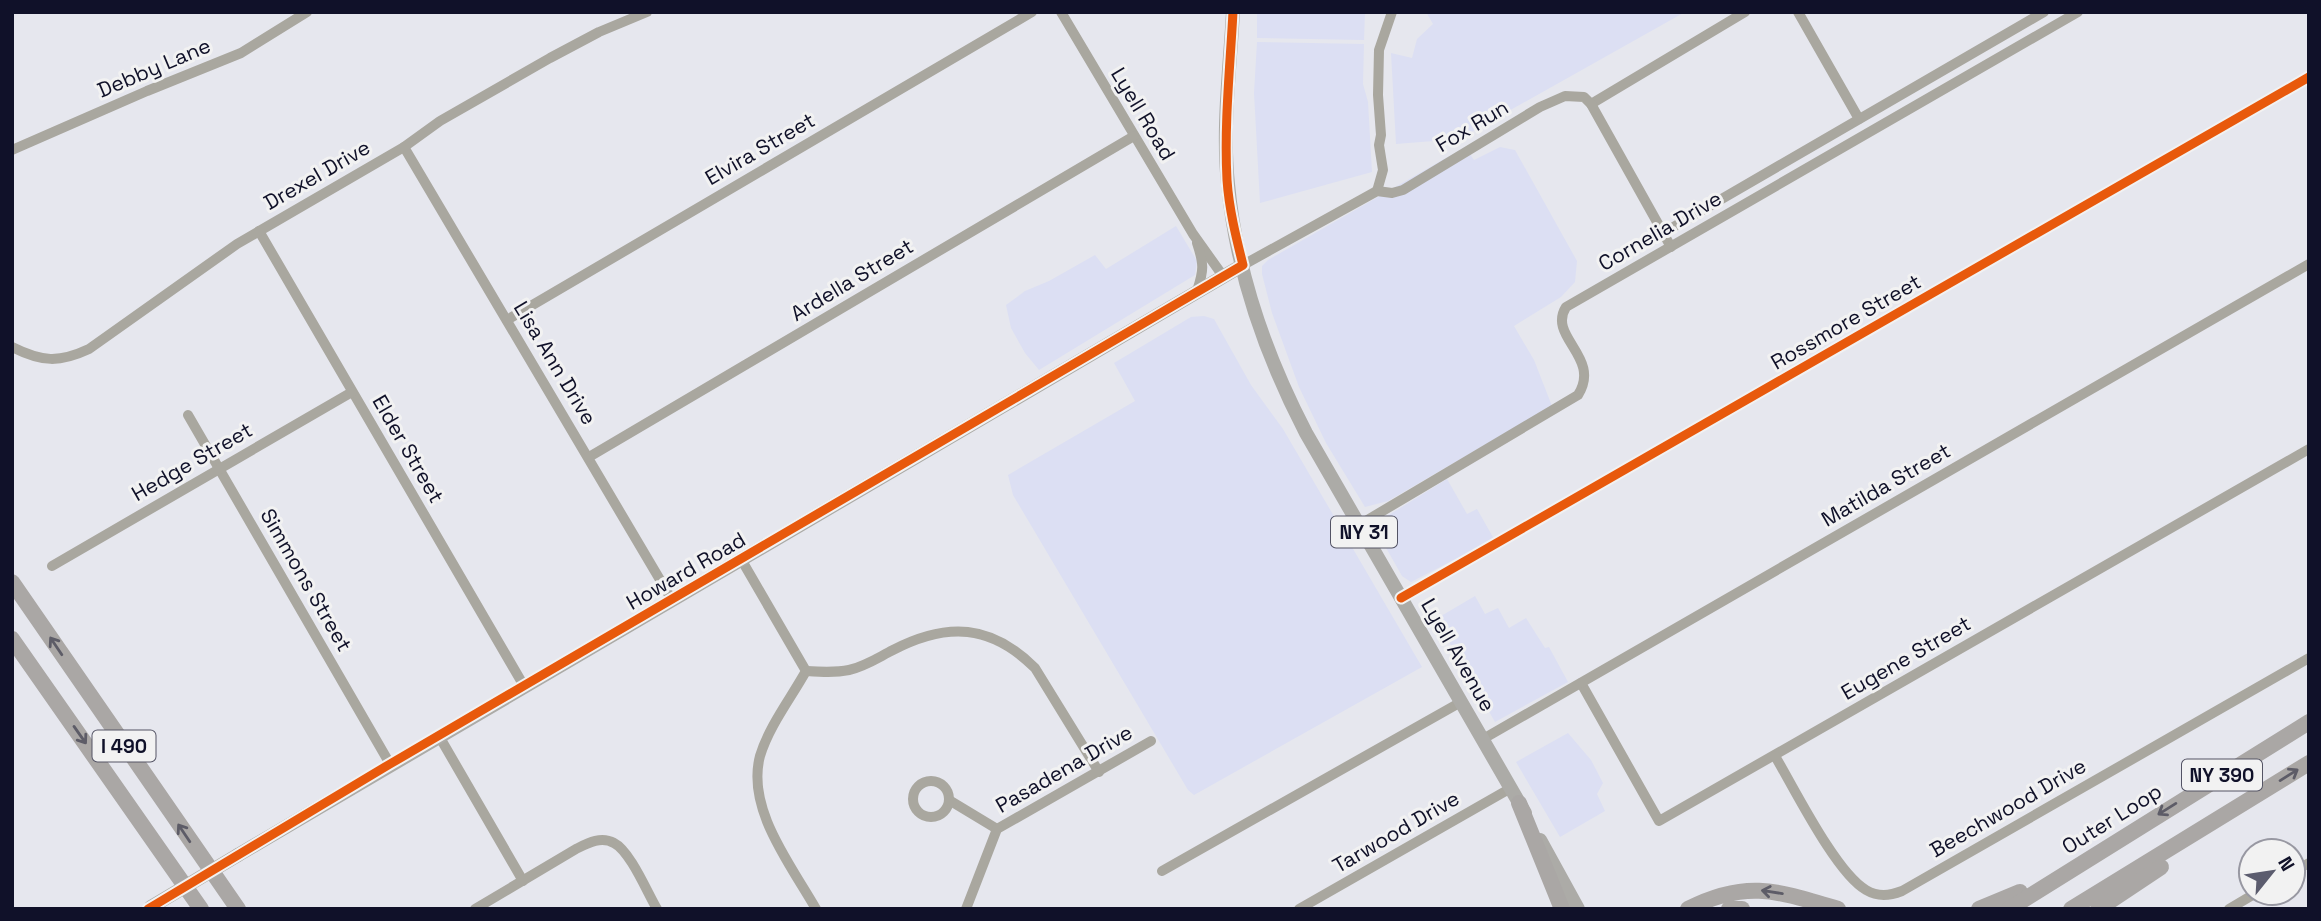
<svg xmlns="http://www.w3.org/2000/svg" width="2321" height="921" font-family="'Space Grotesk',sans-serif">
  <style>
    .built { fill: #dcdff3 }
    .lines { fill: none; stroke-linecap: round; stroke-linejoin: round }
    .minor { stroke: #a9a79f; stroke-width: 10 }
    .major { stroke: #acaba7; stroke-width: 14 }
    .highway { stroke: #aaa7a5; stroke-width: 16 }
    .major-bridge { stroke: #acaba7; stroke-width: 14 }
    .cycleway-casing { stroke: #f2f2f2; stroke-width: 13 }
    .cycleway { stroke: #e8590c; stroke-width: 9 }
    .oneway { stroke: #5d5c67 }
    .labels { text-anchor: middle; stroke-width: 6; stroke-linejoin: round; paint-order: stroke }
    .shield { fill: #f2f2f2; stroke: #545465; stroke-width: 2 }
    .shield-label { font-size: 19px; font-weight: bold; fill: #101129 }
    .street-label { font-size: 21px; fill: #101129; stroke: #f2f2f2 }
  </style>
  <rect width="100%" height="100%" fill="#e6e7ee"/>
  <g class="built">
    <polygon points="1257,12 1365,12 1364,40 1257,38"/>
    <polygon points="1426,12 1685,12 1459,139 1396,144 1391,53 1412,58 1417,39 1433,24"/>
    <polygon points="1257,42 1364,44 1363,84 1368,102 1372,172 1260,203 1254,93"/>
    <polygon points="1465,147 1474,160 1500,147 1515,150 1577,261 1575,282 1561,297 1514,326 1534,360 1552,406 1388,501 1365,507 1326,443 1299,387 1272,313 1262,274 1262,266 1268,260"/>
    <polygon points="1176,226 1197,261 1195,275 1039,370 1025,353 1011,328 1006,305 1025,291 1049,281 1095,255 1106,269"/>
    <polygon points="1204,316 1214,319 1251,385 1283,429 1422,667 1194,795 1188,790 1013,495 1008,475 1135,401 1114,363 1191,317"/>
    <polygon points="1447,479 1467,514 1477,509 1494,539 1411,582 1402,576 1376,530 1376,523"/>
    <polygon points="1475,596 1485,614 1498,608 1509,628 1526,618 1545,648 1549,647 1568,682 1495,722 1436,619"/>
    <polygon points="1568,733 1591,760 1603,783 1597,794 1605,811 1560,837 1516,762"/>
  </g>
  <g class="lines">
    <g class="minor">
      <polyline points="1061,12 1193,234 1223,276"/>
      <polyline points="1798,12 1859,119"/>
      <polyline points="1591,104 1745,12"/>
      <polyline points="404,147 672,600"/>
      <polyline points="12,150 147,91 241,53 307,12"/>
      <polyline points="1377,191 1383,170 1379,145 1381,135 1378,95 1379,50 1392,12"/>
      <polyline points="259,231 524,686"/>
      <polyline points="1663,233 2044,12"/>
      <path d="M1197 243C1204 264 1204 270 1197 291"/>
      <polyline points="1243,265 1377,191 1392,193 1403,190 1540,107 1565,96 1584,97 1591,104 1671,247"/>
      <polyline points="507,320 1032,12"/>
      <path d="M12 347C42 362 59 363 89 349L237 244 404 147 440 121 550 58 599 32 647 12"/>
      <polyline points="188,415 390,764"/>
      <polyline points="589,457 1134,136"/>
      <path d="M1359 525 1578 395C1602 357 1547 337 1566 307L2078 12"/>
      <path d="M741 559 806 671C791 698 769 726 760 756 746 809 791 865 816 909"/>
      <polyline points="52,566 352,392"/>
      <polyline points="1401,598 2309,77"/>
      <path d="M806 671C821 672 835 673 849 670 866 666 879 657 893 650 947 622 991 624 1035 668L1099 772"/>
      <polyline points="1581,683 1659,821 2309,449"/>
      <polyline points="439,736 523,881"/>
      <polyline points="1483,739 2309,264"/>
      <path d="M1775 756C1794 788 1836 873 1866 890 1878 897 1889 896 1902 891L2309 658"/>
      <circle cx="931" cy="799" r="18"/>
      <polyline points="949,800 997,829"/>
      <polyline points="1162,871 1461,702"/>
      <polyline points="2293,872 2309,863"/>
      <path d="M475 909 576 849C588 843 601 836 614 843 630 851 647 892 657 909"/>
      <polyline points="966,909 997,829 1151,741"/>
      <polyline points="1299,909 1511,788"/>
      <polyline points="2229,909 2256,893"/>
    </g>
    <g class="major">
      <path d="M1233 12C1230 68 1222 128 1228 184 1236 270 1266 356 1306 433L1525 813"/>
      <polyline points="1540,840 1578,909"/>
      <polyline points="238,855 1243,265"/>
    </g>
    <g class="highway">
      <polyline points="12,582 238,909"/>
      <polyline points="12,639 201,909"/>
      <polyline points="1519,803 1562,909"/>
      <path d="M1688 909C1747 879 1778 891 1838 909"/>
      <polyline points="1729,909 1742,909"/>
      <polyline points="1979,909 2020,892"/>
      <polyline points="2009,909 2309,722"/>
      <polyline points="2071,909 2309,763"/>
      <polyline points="2098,909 2161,867"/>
    </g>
    <polyline class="major-bridge" points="151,907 238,855"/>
    <defs>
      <g id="cycleway">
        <polyline points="1401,598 2309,77"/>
        <path d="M148 909 390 764 1243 265C1236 237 1229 209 1227 180 1224 124 1230 68 1233 12"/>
      </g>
    </defs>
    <use href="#cycleway" class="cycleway-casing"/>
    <use href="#cycleway" class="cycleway"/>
  </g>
  <defs><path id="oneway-shaft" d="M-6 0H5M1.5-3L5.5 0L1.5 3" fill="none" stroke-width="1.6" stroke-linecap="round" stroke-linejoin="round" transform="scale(1.75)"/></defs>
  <g class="oneway">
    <use href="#oneway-shaft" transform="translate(56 646) rotate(-124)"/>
    <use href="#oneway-shaft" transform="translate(80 735) rotate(55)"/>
    <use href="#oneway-shaft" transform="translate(2289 775) rotate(-32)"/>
    <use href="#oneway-shaft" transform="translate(2167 809) rotate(148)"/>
    <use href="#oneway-shaft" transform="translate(184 833) rotate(-124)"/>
    <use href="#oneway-shaft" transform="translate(1772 892) rotate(-171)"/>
  </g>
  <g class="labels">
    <g class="shield">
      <rect x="1331" y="516.5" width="66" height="31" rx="5"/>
      <rect x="92.5" y="730.5" width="63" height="31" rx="5"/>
      <rect x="2182" y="759.5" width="80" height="31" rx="5"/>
    </g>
    <g class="shield-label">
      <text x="1364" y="539">NY 31</text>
      <text x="124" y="753">I 490</text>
      <text x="2222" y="782">NY 390</text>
    </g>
    <g class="street-label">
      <text transform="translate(154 68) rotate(-23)" y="7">Debby Lane</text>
      <text transform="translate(1143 114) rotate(59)" y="7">Lyell Road</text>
      <text transform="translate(1472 126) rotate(-31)" y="7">Fox Run</text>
      <text transform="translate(760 149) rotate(-30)" y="7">Elvira Street</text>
      <text transform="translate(317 175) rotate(-30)" y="7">Drexel Drive</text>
      <text transform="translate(1660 231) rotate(-30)" y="7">Cornelia Drive</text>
      <text transform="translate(852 280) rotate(-31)" y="7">Ardella Street</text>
      <text transform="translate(1846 322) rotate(-30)" y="7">Rossmore Street</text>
      <text transform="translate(555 363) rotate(59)" y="7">Lisa Ann Drive</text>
      <text transform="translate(408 449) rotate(60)" y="7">Elder Street</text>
      <text transform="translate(192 462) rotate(-30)" y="7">Hedge Street</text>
      <text transform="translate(1886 485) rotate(-30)" y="7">Matilda Street</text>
      <text transform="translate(686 571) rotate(-30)" y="7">Howard Road</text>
      <text transform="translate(306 580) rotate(60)" y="7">Simmons Street</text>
      <text transform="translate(1458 655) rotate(60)" y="7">Lyell Avenue</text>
      <text transform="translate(1906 658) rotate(-30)" y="7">Eugene Street</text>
      <text transform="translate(1064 769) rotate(-30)" y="7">Pasadena Drive</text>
      <text transform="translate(2008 808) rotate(-30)" y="7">Beechwood Drive</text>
      <text transform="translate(2112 819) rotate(-32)" y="7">Outer Loop</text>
      <text transform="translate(1396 832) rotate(-30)" y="7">Tarwood Drive</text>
    </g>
  </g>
  <rect width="2321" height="921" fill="none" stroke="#101129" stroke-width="28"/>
  <g transform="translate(2272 872) rotate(60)"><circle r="33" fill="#f2f2f2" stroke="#9898a2" stroke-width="2"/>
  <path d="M0-5L12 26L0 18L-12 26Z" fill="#5b5c6e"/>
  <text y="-10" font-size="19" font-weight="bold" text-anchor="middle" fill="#101129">N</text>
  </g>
</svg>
